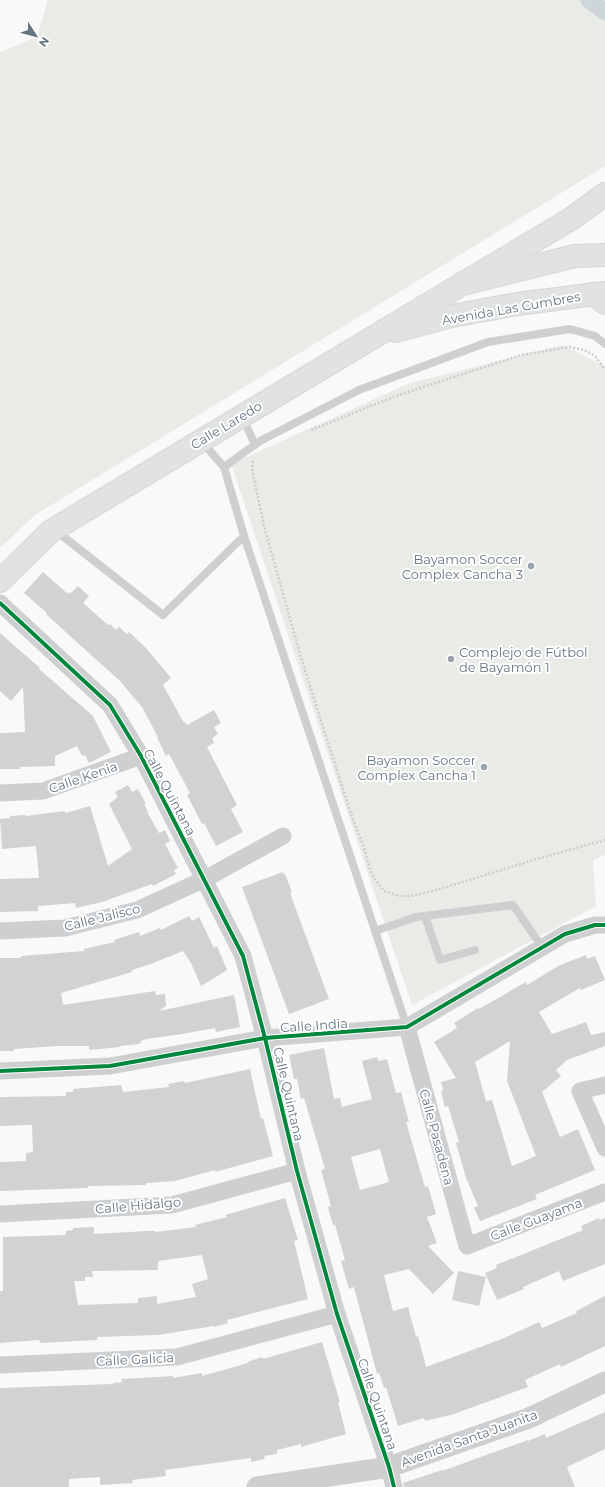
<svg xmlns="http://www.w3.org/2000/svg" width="605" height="1487" font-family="Montserrat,sans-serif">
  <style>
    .green { fill: #e8ebe6 }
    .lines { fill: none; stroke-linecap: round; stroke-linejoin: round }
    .canal { stroke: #ced6d9; stroke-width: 17 }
    .building { fill: #d0d2d3; fill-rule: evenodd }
    .secondary-casing { stroke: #d5d6d7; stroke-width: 24 }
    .trunk-casing { stroke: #d5d6d6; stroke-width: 24 }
    .motorway-casing { stroke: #d5d6d6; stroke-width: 24 }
    .path { stroke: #cbcccd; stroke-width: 2.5; stroke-dasharray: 2 2; stroke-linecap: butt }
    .service { stroke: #cecfd0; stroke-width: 8 }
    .minor { stroke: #cecfd0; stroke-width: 17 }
    .tertiary { stroke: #cecfd0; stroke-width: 21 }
    .secondary { stroke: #e1e2e2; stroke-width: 22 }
    .trunk { stroke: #e1e2e2; stroke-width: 22 }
    .motorway { stroke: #e1e2e2; stroke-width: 22 }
    .cycleway-casing { stroke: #fff; stroke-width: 6 }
    .cycleway { stroke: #00873e; stroke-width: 4 }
    .poi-dot { fill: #99a4ac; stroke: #fff; stroke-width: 1.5 }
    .labels { text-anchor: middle; stroke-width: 4; stroke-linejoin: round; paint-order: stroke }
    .street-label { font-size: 13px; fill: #657683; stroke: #fff }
    .poi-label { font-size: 13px; fill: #657683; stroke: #fff; text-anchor: end }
  </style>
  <rect width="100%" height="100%" fill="#f9f9f9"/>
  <g class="green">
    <polygon points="48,0 605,0 605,166 35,515 0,548 0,52 37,37"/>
    <polygon points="562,345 605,366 605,855 593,860 596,906 412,1005 231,464 410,383"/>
  </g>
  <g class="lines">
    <polyline class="canal" points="589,0 605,12"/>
  </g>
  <g class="building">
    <polygon points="43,572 68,594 70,592 71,593 78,586 89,596 83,603 108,625 110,624 116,630 119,627 127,634 129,632 146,648 171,678 163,685 184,723 185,722 187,725 214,710 221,723 214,727 218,734 212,738 214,743 207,747 237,805 231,809 243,832 216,846 204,823 202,824 187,795 190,793 169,754 166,756 157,737 158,737 142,707 119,680 80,645 46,614 47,613 24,593"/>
    <polygon points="0,633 40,668 39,669 93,716 111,752 89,763 85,755 82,756 77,746 55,756 55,766 20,767 20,769 0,769 0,733 25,732 23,687 11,701 0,691"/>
    <polygon points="128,785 132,792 138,789 146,804 144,804 148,812 147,812 159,833 165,830 170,841 165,844 178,868 174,870 176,874 153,886 152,884 102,902 76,908 75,903 38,906 38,911 0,912 0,879 39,878 36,846 2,849 0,819 10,818 10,816 25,815 26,816 65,811 65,813 90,806 108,866 132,849 109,804 118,797 115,792"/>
    <polygon points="283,872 283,874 285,874 292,892 290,893 329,999 289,1014 242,887"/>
    <polygon points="189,916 192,921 199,917 214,948 217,946 227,970 201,986 191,963 183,951 148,965 132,970 132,972 61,993 63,1005 155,991 156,995 165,994 166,1006 159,1011 234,995 240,1027 216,1032 215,1028 182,1034 147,1039 141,1041 140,1044 120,1046 120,1047 89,1050 89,1046 58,1046 14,1049 14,1051 0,1051 0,958 21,958 21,956 84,951 84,949 115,942 114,940 139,932 140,936 160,928 161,930"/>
    <path d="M586 955 587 959 595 956 605 980 581 990 580 988 539 1012 552 1034 586 1022 591 1035 605 1032V1046L567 1060 556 1070 561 1076 542 1092 560 1137 578 1129 595 1170 535 1195 537 1199 480 1221 474 1208 478 1206 466 1178 456 1143 459 1142 448 1106 445 1107 441 1091 443 1090 441 1082 456 1078 434 1042 457 1028 454 1023 478 1008 479 1009 526 982 527 985 560 965ZM510 1041 507 1081 536 1156 512 1166 492 1100 486 1101 475 1062Z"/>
    <path d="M324 1048 334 1099 340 1098 342 1107 372 1099 362 1061 377 1057 378 1061 387 1059 396 1093 401 1092 409 1122H406L425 1187 428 1186 435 1210 436 1214 427 1217 437 1243 428 1246 454 1273 433 1294 409 1269 384 1275 393 1311 408 1307 416 1337 418 1336 426 1367 502 1339 539 1322 542 1328 577 1313 576 1311 605 1296V1346L561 1367 560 1364 525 1380 528 1387 451 1415 425 1421 424 1418 398 1426 386 1387 384 1388 379 1373 377 1374 354 1287 349 1289 341 1261 345 1260 335 1225H333L328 1207 331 1206 321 1170 325 1169 304 1098 301 1099 297 1079H294L289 1055ZM380 1149 389 1182 360 1190 351 1157Z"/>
    <polygon points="250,1069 261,1119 263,1118 273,1156 215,1172 215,1170 175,1181 146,1183 146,1185 88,1186 88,1188 0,1191 0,1162 26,1161 26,1153 33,1152 32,1125 0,1126 0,1097 66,1096 66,1092 73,1092 73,1089 121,1085 123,1092 169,1087 168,1084 184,1081 185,1083"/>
    <path d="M285 1198 298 1240 294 1241 308 1299 227 1320 228 1323 214 1327V1326L158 1335 97 1337V1340L40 1343 39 1340 0 1343V1291H3V1237L66 1235V1231L73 1230V1228L94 1227V1234L147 1231H155V1232L196 1227 195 1225 227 1217 225 1215ZM202 1255 208 1279 192 1284 196 1297 157 1304V1296L138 1298V1303L78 1305 74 1281H85V1277H93L92 1271 158 1270V1261Z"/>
    <polygon points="599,1218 600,1220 605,1218 605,1264 563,1281 559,1271 523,1287 524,1289 497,1300 485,1273 497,1268 496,1265 583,1230 581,1226"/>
    <polygon points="458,1271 486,1277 479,1306 452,1300"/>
    <polygon points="322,1342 340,1402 338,1402 346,1434 301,1447 301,1444 277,1450 277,1454 264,1456 265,1459 251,1462 251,1458 165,1470 166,1476 132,1480 133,1483 100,1485 100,1477 69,1479 69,1487 0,1487 0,1388 113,1384 113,1383 122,1382 121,1379 173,1376 173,1378 202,1373 202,1376 248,1363 247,1362 262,1357 263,1359"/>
    <polygon points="605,1412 605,1449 567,1467 575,1487 404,1487 403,1483 442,1470 442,1471 528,1440 528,1441 545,1434 546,1438"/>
  </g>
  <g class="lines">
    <defs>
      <g id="secondary">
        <polyline points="396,331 452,316 517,304 605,293"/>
        <polyline points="0,581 51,531 462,284 575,256 605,255"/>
      </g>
      <polyline id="trunk" points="462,284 571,219 605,194"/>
      <polyline id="motorway" points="593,294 605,303"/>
    </defs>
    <use href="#secondary" class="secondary-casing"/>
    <use href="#trunk" class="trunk-casing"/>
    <use href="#motorway" class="motorway-casing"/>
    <g class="path">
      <polyline points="311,430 396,396 521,355 570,347 584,350 595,356 605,369"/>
      <polyline points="253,461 252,464 253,474 265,530 302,661 351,814 363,845 370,869 374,878 384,891 400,896 411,896 437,890 540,858 605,840"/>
    </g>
    <g class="service">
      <polyline points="243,418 255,445"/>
      <polyline points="202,442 224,467 244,536 407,1027"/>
      <polyline points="224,467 260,441 359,390 488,342 570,329 595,336 605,344"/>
      <polyline points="55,530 163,615 244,536"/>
      <polyline points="425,916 440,960 475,950"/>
      <polyline points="375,931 416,917 513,905 542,947"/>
    </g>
    <g class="minor">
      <polyline points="0,603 110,705 141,756 243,956 265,1038 297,1171 337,1314 389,1467 394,1487"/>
      <polyline points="0,793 43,791 141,756"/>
      <polyline points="0,931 65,928 137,910 205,879 283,836"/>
      <polyline points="407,1027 467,1246 605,1192"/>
      <polyline points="0,1071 110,1066 265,1038 407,1027 565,934 595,925 605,925"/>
      <polyline points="605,1085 580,1091 605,1148"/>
      <polyline points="0,1214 172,1205 297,1171"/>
      <polyline points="0,1365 177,1357 337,1314"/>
    </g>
    <polyline class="tertiary" points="257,1487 389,1467 529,1418 605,1382"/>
    <use href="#secondary" class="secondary"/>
    <use href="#trunk" class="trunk"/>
    <use href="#motorway" class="motorway"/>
    <defs>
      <g id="cycleway">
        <polyline points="0,603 110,705 141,756 243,956 265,1038 297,1171 337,1314 389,1467 394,1487"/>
        <polyline points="0,1071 110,1066 265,1038 407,1027 565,934 595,925 605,925"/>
      </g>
    </defs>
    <use href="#cycleway" class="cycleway-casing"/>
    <use href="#cycleway" class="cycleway"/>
  </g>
  <g class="poi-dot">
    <circle cx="531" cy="566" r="4"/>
    <circle cx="451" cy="659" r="4"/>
    <circle cx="484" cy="767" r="4"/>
  </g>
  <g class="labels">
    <g class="street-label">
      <text transform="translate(511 308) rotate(-10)" y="5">Avenida Las Cumbres</text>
      <text transform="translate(226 425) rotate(-31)" y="5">Calle Laredo</text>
      <text transform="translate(83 777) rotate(-19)" y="5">Calle Kenia</text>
      <text transform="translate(170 792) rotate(62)" y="5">Calle Quintana</text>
      <text transform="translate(102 917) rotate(-14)" y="5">Calle Jalisco</text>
      <text transform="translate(314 1025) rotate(-4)" y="5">Calle India</text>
      <text transform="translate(289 1094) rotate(77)" y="5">Calle Quintana</text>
      <text transform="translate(437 1137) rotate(75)" y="5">Calle Pasadena</text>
      <text transform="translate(138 1205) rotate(-5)" y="5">Calle Hidalgo</text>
      <text transform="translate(536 1219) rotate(-21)" y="5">Calle Guayama</text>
      <text transform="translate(135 1359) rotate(-3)" y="5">Calle Galicia</text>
      <text transform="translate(378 1404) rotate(71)" y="5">Calle Quintana</text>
      <text transform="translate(469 1438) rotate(-20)" y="5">Avenida Santa Juanita</text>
    </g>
    <g class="poi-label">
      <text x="523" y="564">Bayamon Soccer<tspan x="523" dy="15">Complex Cancha 3</tspan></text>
      <text x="459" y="657" text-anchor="start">Complejo de Fútbol<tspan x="459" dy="15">de Bayamón 1</tspan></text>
      <text x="476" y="765">Bayamon Soccer<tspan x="476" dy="15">Complex Cancha 1</tspan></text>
    </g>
  </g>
  <g transform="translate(36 36) rotate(126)" stroke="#ffffff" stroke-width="3" paint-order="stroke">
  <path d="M0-3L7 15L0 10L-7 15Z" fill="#657683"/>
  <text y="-6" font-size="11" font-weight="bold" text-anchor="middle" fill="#657683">N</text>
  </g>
</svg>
